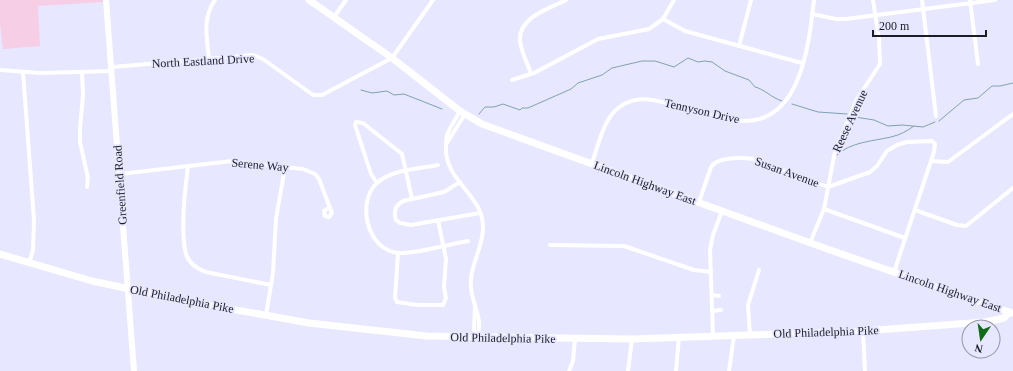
<svg xmlns="http://www.w3.org/2000/svg" width="1013" height="371" font-family="Georgia,serif">
  <style>
    .green { fill: #f6cee5 }
    .lines { fill: none; stroke-linecap: round; stroke-linejoin: round }
    .stream { stroke: #7fa2b4; stroke-width: 1 }
    .minor { stroke: #fff; stroke-width: 4 }
    .secondary { stroke: #fff; stroke-width: 6 }
    .primary { stroke: #fff; stroke-width: 7 }
    .labels { text-anchor: middle; stroke-width: 3.5; stroke-linejoin: round; paint-order: stroke }
    .street-label { font-size: 12px; fill: #1c1c25; stroke: #e7e7ff }
  </style>
  <rect width="100%" height="100%" fill="#e7e7ff"/>
  <polygon class="green" points="0,0 104,0 104,2 38,6 40,46 3,49 0,23"/>
  <g class="lines">
    <g class="stream">
      <polyline points="361,90 372,93 387,91 394,95 404,94 442,109"/>
      <polyline points="792,104 818,112 847,114"/>
      <path d="M479 114 485 107H494L503 104 520 110 522 108H528L571 89 578 83 602 75 612 68 642 61H655L674 67 688 58 698 62 705 61 712 62 725 71 749 80 755 87C764 89 772 98 782 101"/>
      <polyline points="855,117 874,120 888,126 902,125 923,127 935,122"/>
      <polyline points="939,121 964,100 978,98 992,86 1000,86 1013,83"/>
      <path d="M837 155C850 142 874 141 891 137 900 135 907 131 914 126"/>
    </g>
    <g class="minor">
      <polyline points="922,0 936,116"/>
      <polyline points="970,0 978,64"/>
      <polyline points="812,14 836,19 846,19 995,0"/>
      <polyline points="334,17 346,0"/>
      <polyline points="663,19 685,31 802,63"/>
      <polyline points="739,46 751,0"/>
      <path d="M209 59C207 38 202 18 215 0"/>
      <polyline points="112,67 253,55 263,59 313,95 322,95 392,58 433,0"/>
      <polyline points="0,70 41,73 112,71"/>
      <polyline points="23,72 34,220 33,250 29,263"/>
      <polyline points="82,72 83,95 80,128 80,142 88,178 87,187"/>
      <path d="M531 74C528 64 521 52 520 41 518 17 549 9 566 0"/>
      <polyline points="512,80 534,73 598,39 649,29 663,19 674,0"/>
      <path d="M460 111C456 119 450 127 447 135 446 139 446 143 446 147 444 181 484 195 483 228 483 248 469 267 471 287 472 304 484 320 477 337"/>
      <polyline points="447,143 465,114"/>
      <polyline points="931,161 948,162 1013,114"/>
      <path d="M592 163C598 146 603 121 617 109 632 96 649 98 666 103 689 108 724 121 746 121 802 120 809 42 814 0"/>
      <path d="M438 165C420 169 392 169 377 183 356 202 367 251 399 253 415 254 450 244 468 241"/>
      <path d="M188 166C185 189 180 231 186 254 189 263 198 269 206 272L271 285"/>
      <polyline points="120,174 232,161 303,169 315,174 319,179 332,213 329,217 325,216 324,211 330,207"/>
      <path d="M460 182 444 192 403 201C396 205 393 211 396 220L400 223 411 225 480 213"/>
      <polyline points="377,183 371,174 355,125 356,122 363,123 402,154 412,199"/>
      <path d="M699 202 711 167C717 157 742 157 753 159L828 187 870 172 877 166 887 151 897 145 907 142 932 141 935 144 934 152 894 272"/>
      <polyline points="824,209 905,238"/>
      <polyline points="915,210 957,225 966,226 1013,188"/>
      <polyline points="810,243 824,209 835,151 857,99 880,64 879,39 873,0"/>
      <polyline points="550,245 624,246 694,270 711,272"/>
      <polyline points="398,253 395,298 397,302 417,305 443,305 446,298 444,287 446,259 438,220"/>
      <polyline points="712,295 719,296"/>
      <polyline points="475,305 474,330 477,337"/>
      <polyline points="712,311 721,310"/>
      <polyline points="266,315 273,273 276,219 285,167"/>
      <polyline points="863,331 865,371"/>
      <polyline points="750,335 748,305 759,270"/>
      <polyline points="713,336 710,250 713,235 722,211"/>
      <polyline points="569,371 573,361 575,339"/>
      <polyline points="628,371 632,339"/>
      <polyline points="676,371 679,337"/>
      <polyline points="729,371 734,336"/>
    </g>
    <polyline class="secondary" points="106,0 134,371"/>
    <g class="primary">
      <polyline points="309,0 392,58 460,111 482,124 830,250 1012,313"/>
      <polyline points="0,254 92,281 197,303 309,323 427,336 632,339 863,331 985,322 1004,318 1009,312"/>
    </g>
  </g>
  <g class="labels">
    <g class="street-label">
      <text transform="translate(203 61) rotate(-3)" y="4">North Eastland Drive</text>
      <text transform="translate(702 111) rotate(13)" y="4">Tennyson Drive</text>
      <text transform="translate(850 121) rotate(-65)" y="4">Reese Avenue</text>
      <text transform="translate(260 165) rotate(5)" y="4">Serene Way</text>
      <text transform="translate(787 172) rotate(20)" y="4">Susan Avenue</text>
      <text transform="translate(645 183) rotate(20)" y="4">Lincoln Highway East</text>
      <text transform="translate(120 185) rotate(-94)" y="4">Greenfield Road</text>
      <text transform="translate(950 291) rotate(19)" y="4">Lincoln Highway East</text>
      <text transform="translate(182 299) rotate(11)" y="4">Old Philadelphia Pike</text>
      <text transform="translate(826 332) rotate(-2)" y="4">Old Philadelphia Pike</text>
      <text transform="translate(503 338) rotate(1)" y="4">Old Philadelphia Pike</text>
    </g>
  </g>
  <g transform="translate(981 339) rotate(193)"><circle r="19" fill="#e7e7ff" stroke="#9696a8"/>
  <path d="M0-3L7 15L0 10L-7 15Z" fill="#116c17"/>
  <text y="-6" font-size="11" font-weight="bold" text-anchor="middle" fill="#1c1c25">N</text>
  </g>
  <path d="M873 30v6h113v-6" fill="none" stroke="#1c1c25" stroke-width="2"/>
  <text x="879" y="30" font-size="12" fill="#1c1c25" stroke="#e7e7ff" stroke-width="3" paint-order="stroke">200 m</text>
</svg>
